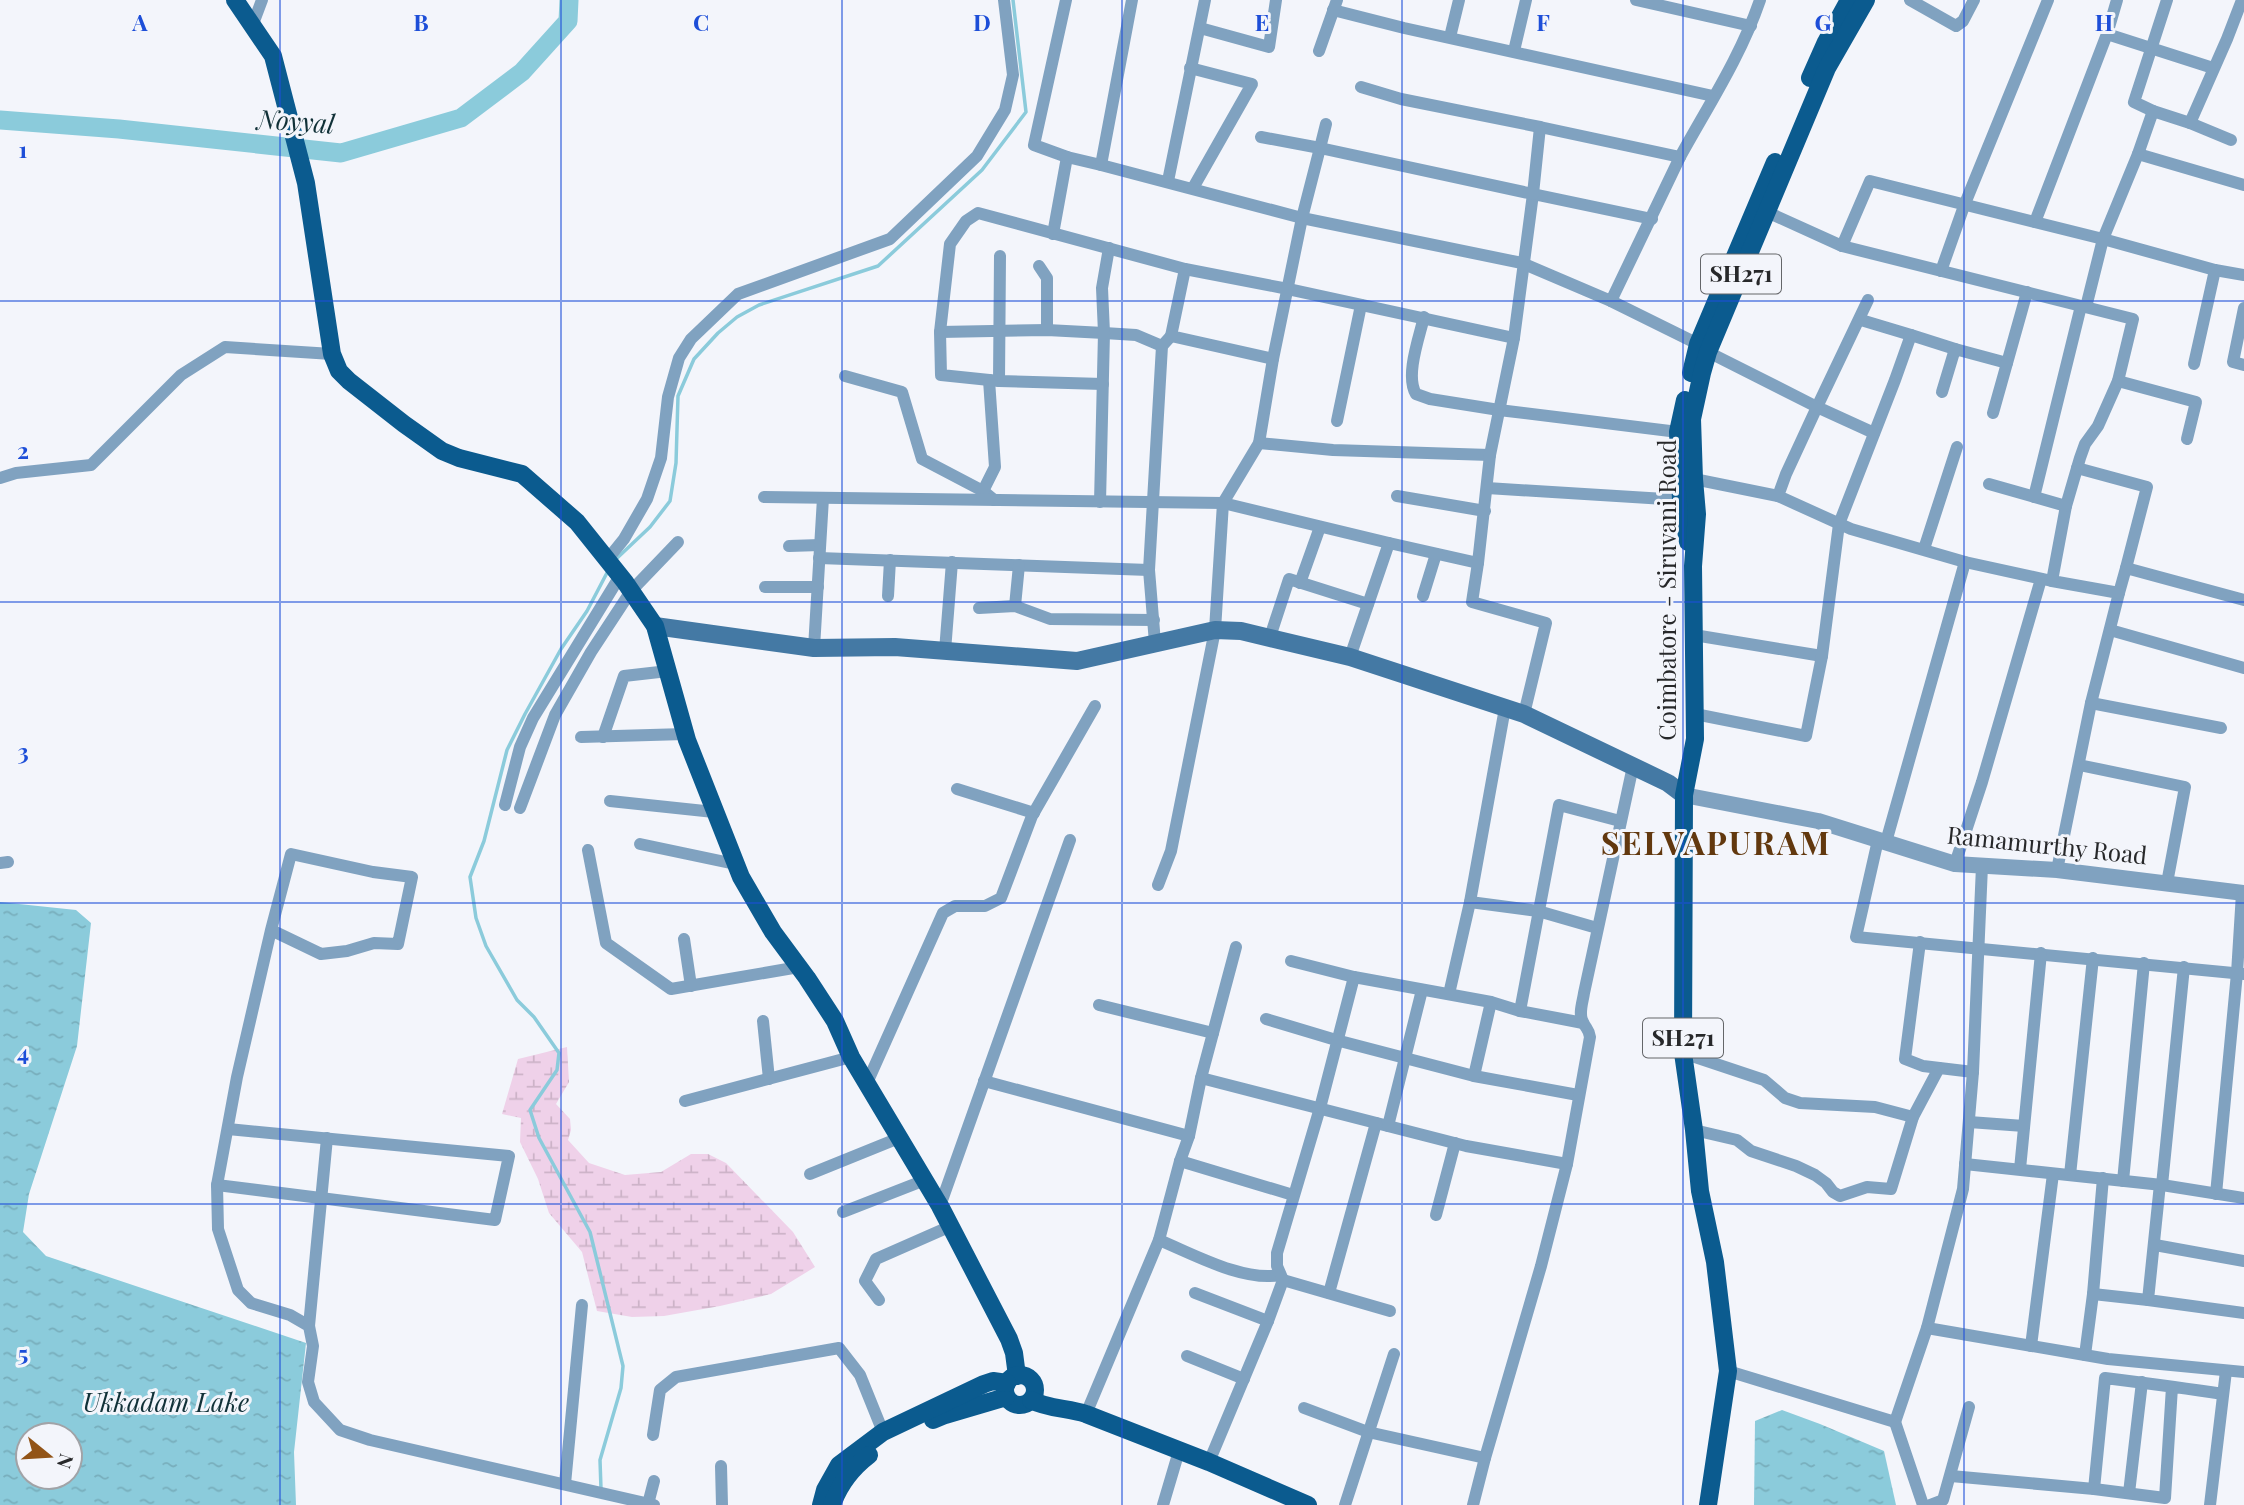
<svg xmlns="http://www.w3.org/2000/svg" width="2244" height="1505" font-family="'Playfair Display',serif">
  <style>
    .wetland { fill: url(#wetland-marsh) }
    .water { fill: url(#water-ripples); fill-rule: evenodd }
    .lines { fill: none; stroke-linecap: round; stroke-linejoin: round }
    .stream { stroke: #8bcbdb; stroke-width: 3.5 }
    .river { stroke: #8bcbdb; stroke-width: 19 }
    .minor { stroke: #80a2c0; stroke-width: 12 }
    .tertiary { stroke: #80a2c0; stroke-width: 16 }
    .secondary { stroke: #4479a4; stroke-width: 18 }
    .primary { stroke: #0b5b8f; stroke-width: 18 }
    .grid { fill: none; stroke: #1d4ed8; stroke-width: 2; stroke-opacity: 0.55 }
    .labels { text-anchor: middle; stroke-width: 6; stroke-linejoin: round; paint-order: stroke }
    .shield { fill: #f3f5fb; stroke: #646669; stroke-width: 2 }
    .shield-label { font-size: 23px; font-weight: bold; fill: #27282a }
    .street-label { font-size: 24px; fill: #27282a; stroke: #f3f5fb }
    .water-label { font-size: 26px; font-style: italic; fill: #113138; stroke: #f3f5fb }
    .district-label { font-size: 32px; font-weight: bold; letter-spacing: 2px; fill: #62380e; stroke: #f3f5fb }
    .grid-label { font-size: 23px; text-anchor: middle; font-weight: bold; fill: #1d4ed8; stroke: #f3f5fb; stroke-width: 6; stroke-linejoin: round; paint-order: stroke }
  </style>
  <defs>
    <pattern id="wetland-marsh" width="20" height="14" patternUnits="userSpaceOnUse" patternTransform="scale(1.75)"><rect width="20" height="14" fill="#efd1e9"/><path d="M1 5h8M5 5V1M11 12h8M15 12V8" fill="none" stroke="#cdb3c8"/></pattern>
    <pattern id="water-ripples" width="26" height="14" patternUnits="userSpaceOnUse" patternTransform="scale(1.75)"><rect width="26" height="14" fill="#8bcbdb"/><path d="M2 4q2-2 4 0t4 0M15 11q2-2 4 0t4 0" fill="none" stroke="#78aebc"/></pattern>
  </defs>
  <rect width="100%" height="100%" fill="#f3f5fb"/>
  <polygon class="wetland" points="567,1047 569,1082 556,1104 570,1119 571,1130 568,1140 589,1163 625,1175 661,1172 691,1154 708,1154 726,1163 793,1232 815,1267 771,1294 720,1306 664,1316 632,1317 597,1311 582,1252 549,1213 538,1179 520,1142 521,1118 502,1114 518,1059"/>
  <g class="water">
    <path d="M0 902 76 910 91 923 77 1046 29 1194 23 1232 46 1256 306 1343 294 1452 296 1505H0ZM70 1435V1477H28V1435Z"/>
    <polygon points="1782,1410 1820,1424 1884,1451 1896,1505 1754,1505 1755,1421"/>
  </g>
  <g class="lines">
    <g class="stream">
      <polyline points="615,560 650,527 670,501 676,463 678,396 694,359 718,333 737,317 759,305 878,266 982,170 1026,112 1013,0"/>
      <polyline points="601,1489 600,1460 621,1388 623,1366 590,1232 539,1138 530,1110 557,1070 559,1053 534,1017 517,1000 486,946 476,918 470,877 484,841 507,750 525,714 561,649 587,611 609,569"/>
    </g>
    <polyline class="river" points="0,120 119,129 341,153 461,118 522,72 568,21 569,0"/>
    <g class="minor">
      <polyline points="1066,0 1034,145 1067,157 1101,165"/>
      <polyline points="1132,0 1101,165 1302,218 1522,263 1611,301"/>
      <polyline points="1636,0 1751,26"/>
      <polyline points="1910,0 1956,26 1963,21 1974,0"/>
      <polyline points="1333,10 1404,28 1713,96"/>
      <polyline points="253,24 262,0"/>
      <polyline points="1200,28 1269,47 1276,0"/>
      <polyline points="2107,34 2117,0"/>
      <polyline points="1450,37 1459,0"/>
      <polyline points="1319,51 1337,0"/>
      <polyline points="1514,51 1526,0"/>
      <polyline points="1190,68 1252,84 1193,188"/>
      <polyline points="1361,87 1401,99 1540,127"/>
      <polyline points="2153,111 2134,102 2167,0"/>
      <polyline points="2190,123 2231,140"/>
      <polyline points="1261,137 1320,148 1326,124"/>
      <polyline points="2138,154 2244,185"/>
      <polyline points="1680,157 1611,301 1698,344"/>
      <polyline points="1168,181 1205,0"/>
      <polyline points="1767,212 1842,246 2133,319 2118,381 2098,426 2085,444 2080,458 2066,506 2052,581 2119,593 2091,703 2057,870"/>
      <polyline points="2035,222 2107,34 2213,68"/>
      <polyline points="1053,234 1067,157"/>
      <polyline points="1842,246 1870,181 2103,239 2215,270 2244,275"/>
      <polyline points="1039,266 1047,278 1047,330"/>
      <polyline points="1185,269 1171,336 1273,359"/>
      <polyline points="1941,271 1964,206 2048,0"/>
      <polyline points="1868,300 1817,407 1874,433"/>
      <polyline points="2086,307 2103,239 2138,154 2153,111 2190,123 2227,39 2242,0"/>
      <polyline points="2244,308 2233,362 2244,365"/>
      <path d="M1424 317C1419 338 1405 376 1416 394L1430 399 1499 410 1678 432"/>
      <polyline points="940,332 1047,330 1104,333 1136,335 1162,346"/>
      <polyline points="1911,335 1955,349"/>
      <polyline points="1708,352 1817,407 1786,474 1778,496 1851,529 1965,562 2052,581"/>
      <polyline points="2194,364 2215,270"/>
      <polyline points="845,376 902,392 922,459 983,491 994,500"/>
      <polyline points="999,381 1000,256"/>
      <polyline points="2118,381 2196,402 2187,439"/>
      <polyline points="1103,384 999,381 941,375 940,332 950,244 966,221 978,213 1185,269 1288,289 1514,338"/>
      <polyline points="1942,392 1955,349 2007,363"/>
      <polyline points="1993,413 2027,292"/>
      <polyline points="1337,421 1361,305"/>
      <polyline points="1259,443 1333,450 1490,455"/>
      <polyline points="2077,468 2147,487 2126,568"/>
      <polyline points="0,478 16,473 91,465 181,375 225,347 332,354"/>
      <polyline points="1694,479 1778,496"/>
      <polyline points="1989,484 2066,506"/>
      <polyline points="1487,488 1681,500"/>
      <polyline points="983,491 995,467 989,380"/>
      <polyline points="1397,496 1485,511"/>
      <polyline points="764,497 1223,503 1389,543"/>
      <polyline points="2034,497 2081,306"/>
      <polyline points="1100,502 1104,333 1102,288 1109,248"/>
      <polyline points="789,546 820,545"/>
      <polyline points="1924,549 1957,447"/>
      <polyline points="819,558 1149,570"/>
      <polyline points="607,560 624,539 647,499 661,458 668,397 679,358 691,339 738,294 890,239 977,156 1005,110 1013,75 1004,0"/>
      <polyline points="1478,563 1472,602 1546,623 1524,714"/>
      <polyline points="1300,583 1320,527"/>
      <polyline points="765,587 818,587"/>
      <polyline points="2119,593 2126,568 2244,600"/>
      <polyline points="888,596 890,560"/>
      <polyline points="1423,596 1436,554"/>
      <polyline points="1015,606 1019,565"/>
      <polyline points="979,608 1015,606 1050,619 1154,620"/>
      <polyline points="2110,630 2244,668"/>
      <polyline points="1694,635 1822,656"/>
      <polyline points="1270,637 1289,579 1368,604"/>
      <polyline points="1155,643 1149,570 1162,346 1171,336"/>
      <polyline points="814,648 823,498"/>
      <polyline points="945,651 952,562"/>
      <polyline points="1350,657 1389,543 1478,563 1490,455 1514,338 1533,194 1652,219"/>
      <polyline points="2091,703 2221,728"/>
      <polyline points="1695,714 1806,736 1822,656 1839,524 1895,380 1911,335 1861,320"/>
      <polyline points="581,737 685,734"/>
      <polyline points="603,737 624,676 668,671"/>
      <polyline points="2079,765 2185,787 2167,883"/>
      <polyline points="957,789 1034,813"/>
      <polyline points="610,801 714,812"/>
      <polyline points="505,805 520,747 533,718 620,576"/>
      <polyline points="520,808 555,715 591,652 631,591 678,542"/>
      <polyline points="1878,840 1856,937 2244,974"/>
      <polyline points="1886,842 1965,562"/>
      <polyline points="640,844 735,864"/>
      <polyline points="588,850 606,943 671,989 799,967"/>
      <polyline points="0,863 8,862"/>
      <polyline points="1955,864 1982,782 2041,579"/>
      <path d="M1158 885 1171 851 1215 630 1223 503 1259 443 1273 359 1302 218 1320 148 1533 194 1540 127 1680 157C1708 106 1741 56 1760 0"/>
      <polyline points="1470,902 1538,911 1597,928"/>
      <polyline points="271,930 321,954 347,951 374,943 398,944 412,877 373,872 291,854 271,930 237,1077 217,1185 218,1229 238,1290 251,1303 290,1315 309,1326 313,1346 308,1382 314,1402 340,1430 370,1440 654,1505"/>
      <polyline points="684,939 691,986"/>
      <polyline points="1920,942 1905,1059 1923,1066 1973,1072"/>
      <polyline points="1291,961 1354,977"/>
      <polyline points="1449,994 1470,902 1505,708"/>
      <polyline points="1099,1005 1213,1033"/>
      <polyline points="1520,1011 1559,805 1620,821"/>
      <polyline points="1266,1019 1336,1040 1474,1076 1578,1095"/>
      <polyline points="763,1021 769,1079"/>
      <polyline points="1683,1053 1764,1080 1785,1098 1800,1103 1875,1107 1913,1117"/>
      <polyline points="1474,1076 1491,1002"/>
      <polyline points="1201,1078 1466,1146 1567,1164"/>
      <polyline points="984,1081 1189,1136"/>
      <polyline points="867,1083 943,913 955,906 985,906 1001,898 1032,816 1095,706"/>
      <polyline points="685,1101 851,1057"/>
      <polyline points="1969,1122 2024,1126"/>
      <polyline points="1388,1126 1422,990"/>
      <polyline points="1694,1130 1737,1140 1751,1151 1796,1166 1815,1175 1826,1183 1833,1192 1840,1196 1867,1187 1891,1189 1913,1117 1939,1068"/>
      <polyline points="1180,1161 1293,1195"/>
      <polyline points="1965,1164 2162,1185 2244,1198"/>
      <polyline points="2020,1169 2041,953"/>
      <polyline points="810,1174 899,1138"/>
      <polyline points="2070,1175 2093,958"/>
      <polyline points="2123,1181 2144,963"/>
      <polyline points="2160,1184 2148,1300 2244,1313"/>
      <polyline points="217,1185 495,1220 509,1156 228,1129"/>
      <polyline points="2162,1185 2184,967"/>
      <polyline points="2216,1194 2237,973 2242,893"/>
      <polyline points="940,1206 1070,840"/>
      <polyline points="843,1212 925,1180"/>
      <polyline points="1436,1215 1455,1143"/>
      <path d="M1159 1240C1193 1254 1243 1282 1280 1275"/>
      <polyline points="2155,1245 2244,1261"/>
      <polyline points="1283,1280 1390,1311"/>
      <polyline points="1195,1293 1268,1321"/>
      <polyline points="1329,1293 1376,1123"/>
      <polyline points="2093,1294 2148,1300"/>
      <polyline points="879,1300 865,1281 876,1259 951,1226"/>
      <polyline points="309,1326 327,1138"/>
      <polyline points="1927,1328 2108,1359 2244,1372"/>
      <polyline points="2031,1346 2053,1174"/>
      <polyline points="2085,1355 2093,1294 2103,1178"/>
      <polyline points="1187,1356 1244,1379"/>
      <polyline points="1728,1371 1895,1422 1927,1328 1963,1189 1973,1072 1982,866"/>
      <path d="M2172 1387 2165 1498 2094 1489 2105 1378C2145 1383 2184 1388 2223 1394"/>
      <polyline points="1304,1408 1368,1432 1485,1458"/>
      <polyline points="1086,1414 1159,1240 1180,1161 1189,1136 1201,1078 1236,947"/>
      <polyline points="1895,1422 1923,1505"/>
      <polyline points="653,1435 660,1390 676,1377 839,1348 860,1375 883,1432"/>
      <polyline points="1209,1462 1268,1321 1283,1280 1277,1266 1277,1253 1320,1108 1354,977 1491,1002 1520,1011 1583,1023"/>
      <polyline points="721,1466 722,1505"/>
      <polyline points="1951,1476 2094,1489"/>
      <polyline points="565,1484 582,1305"/>
      <polyline points="2129,1493 2142,1382"/>
      <polyline points="648,1504 654,1481"/>
      <polyline points="1163,1505 1179,1451"/>
      <polyline points="1345,1505 1394,1354"/>
      <path d="M1473 1505 1485 1458 1541 1266 1567 1164 1590 1037C1589 1029 1586 1029 1583 1022 1578 1014 1583 1001 1584 993L1633 766"/>
      <polyline points="1930,1505 1943,1500 1969,1407"/>
      <polyline points="2210,1505 2226,1371"/>
    </g>
    <polyline class="tertiary" points="1684,795 1818,821 1955,864 2057,870 2244,893"/>
    <polyline class="secondary" points="655,626 814,648 895,647 1077,661 1215,630 1241,631 1350,657 1524,714 1668,783 1684,795"/>
    <g class="primary">
      <polyline points="235,0 273,56 306,183 332,354 339,371 349,381 404,424 442,451 459,458 522,474 577,522 625,582 655,626 687,740 741,877 773,932 807,978 835,1021 851,1057 940,1206 1009,1339 1014,1353 1017,1376"/>
      <polyline points="1810,78 1826,42 1849,0"/>
      <polyline points="1691,373 1698,344 1775,162"/>
      <polyline points="1685,400 1678,432 1681,500 1688,542"/>
      <circle cx="1020" cy="1390" r="15"/>
      <path d="M1031 1400C1048 1409 1068 1408 1086 1414L1209 1462 1308 1505"/>
      <polyline points="933,1420 945,1415 1006,1397"/>
      <polyline points="821,1505 825,1490 839,1465 883,1432 984,1384 993,1381 1007,1383"/>
      <path d="M832 1505C839 1485 852 1468 869 1455"/>
      <polyline points="1708,1505 1728,1371 1715,1262 1700,1191 1694,1130 1683,1053 1684,795 1695,739 1693,566 1697,514 1694,479 1692,419 1702,373 1708,352 1827,68 1866,0"/>
    </g>
  </g>
  <path class="grid" d="M280 0V1505M561 0V1505M842 0V1505M1122 0V1505M1402 0V1505M1683 0V1505M1964 0V1505M0 301H2244M0 602H2244M0 903H2244M0 1204H2244"/>
  <g class="labels">
    <g class="shield">
      <rect x="1701" y="254.5" width="80" height="39" rx="5"/>
      <rect x="1643" y="1018.5" width="80" height="39" rx="5"/>
    </g>
    <g class="shield-label">
      <text x="1741" y="282">SH271</text>
      <text x="1683" y="1046">SH271</text>
    </g>
    <g class="street-label">
      <text transform="translate(1668 590) rotate(-90)" y="8">Coimbatore - Siruvani Road</text>
      <text transform="translate(2047 846) rotate(6)" y="8">Ramamurthy Road</text>
    </g>
    <g class="water-label">
      <text transform="translate(296 122) rotate(4)" y="9">Noyyal</text>
      <text x="166" y="1412">Ukkadam Lake</text>
    </g>
    <g class="district-label">
      <text x="1716" y="855">SELVAPURAM</text>
    </g>
  </g>
  <g class="grid-label">
    <text x="140" y="31">A</text>
    <text x="421" y="31">B</text>
    <text x="701" y="31">C</text>
    <text x="982" y="31">D</text>
    <text x="1262" y="31">E</text>
    <text x="1543" y="31">F</text>
    <text x="1823" y="31">G</text>
    <text x="2104" y="31">H</text>
    <text x="23" y="158">1</text>
    <text x="23" y="459">2</text>
    <text x="23" y="760">3</text>
    <text x="23" y="1061">4</text>
    <text x="23" y="1362">5</text>
  </g>
  <g transform="translate(49 1456) rotate(108)"><circle r="33" fill="#f3f5fb" stroke="#a1a3a7" stroke-width="2"/>
  <path d="M0-5L12 26L0 18L-12 26Z" fill="#925417"/>
  <text y="-10" font-size="19" font-weight="bold" text-anchor="middle" fill="#27282a">N</text>
  </g>
</svg>
